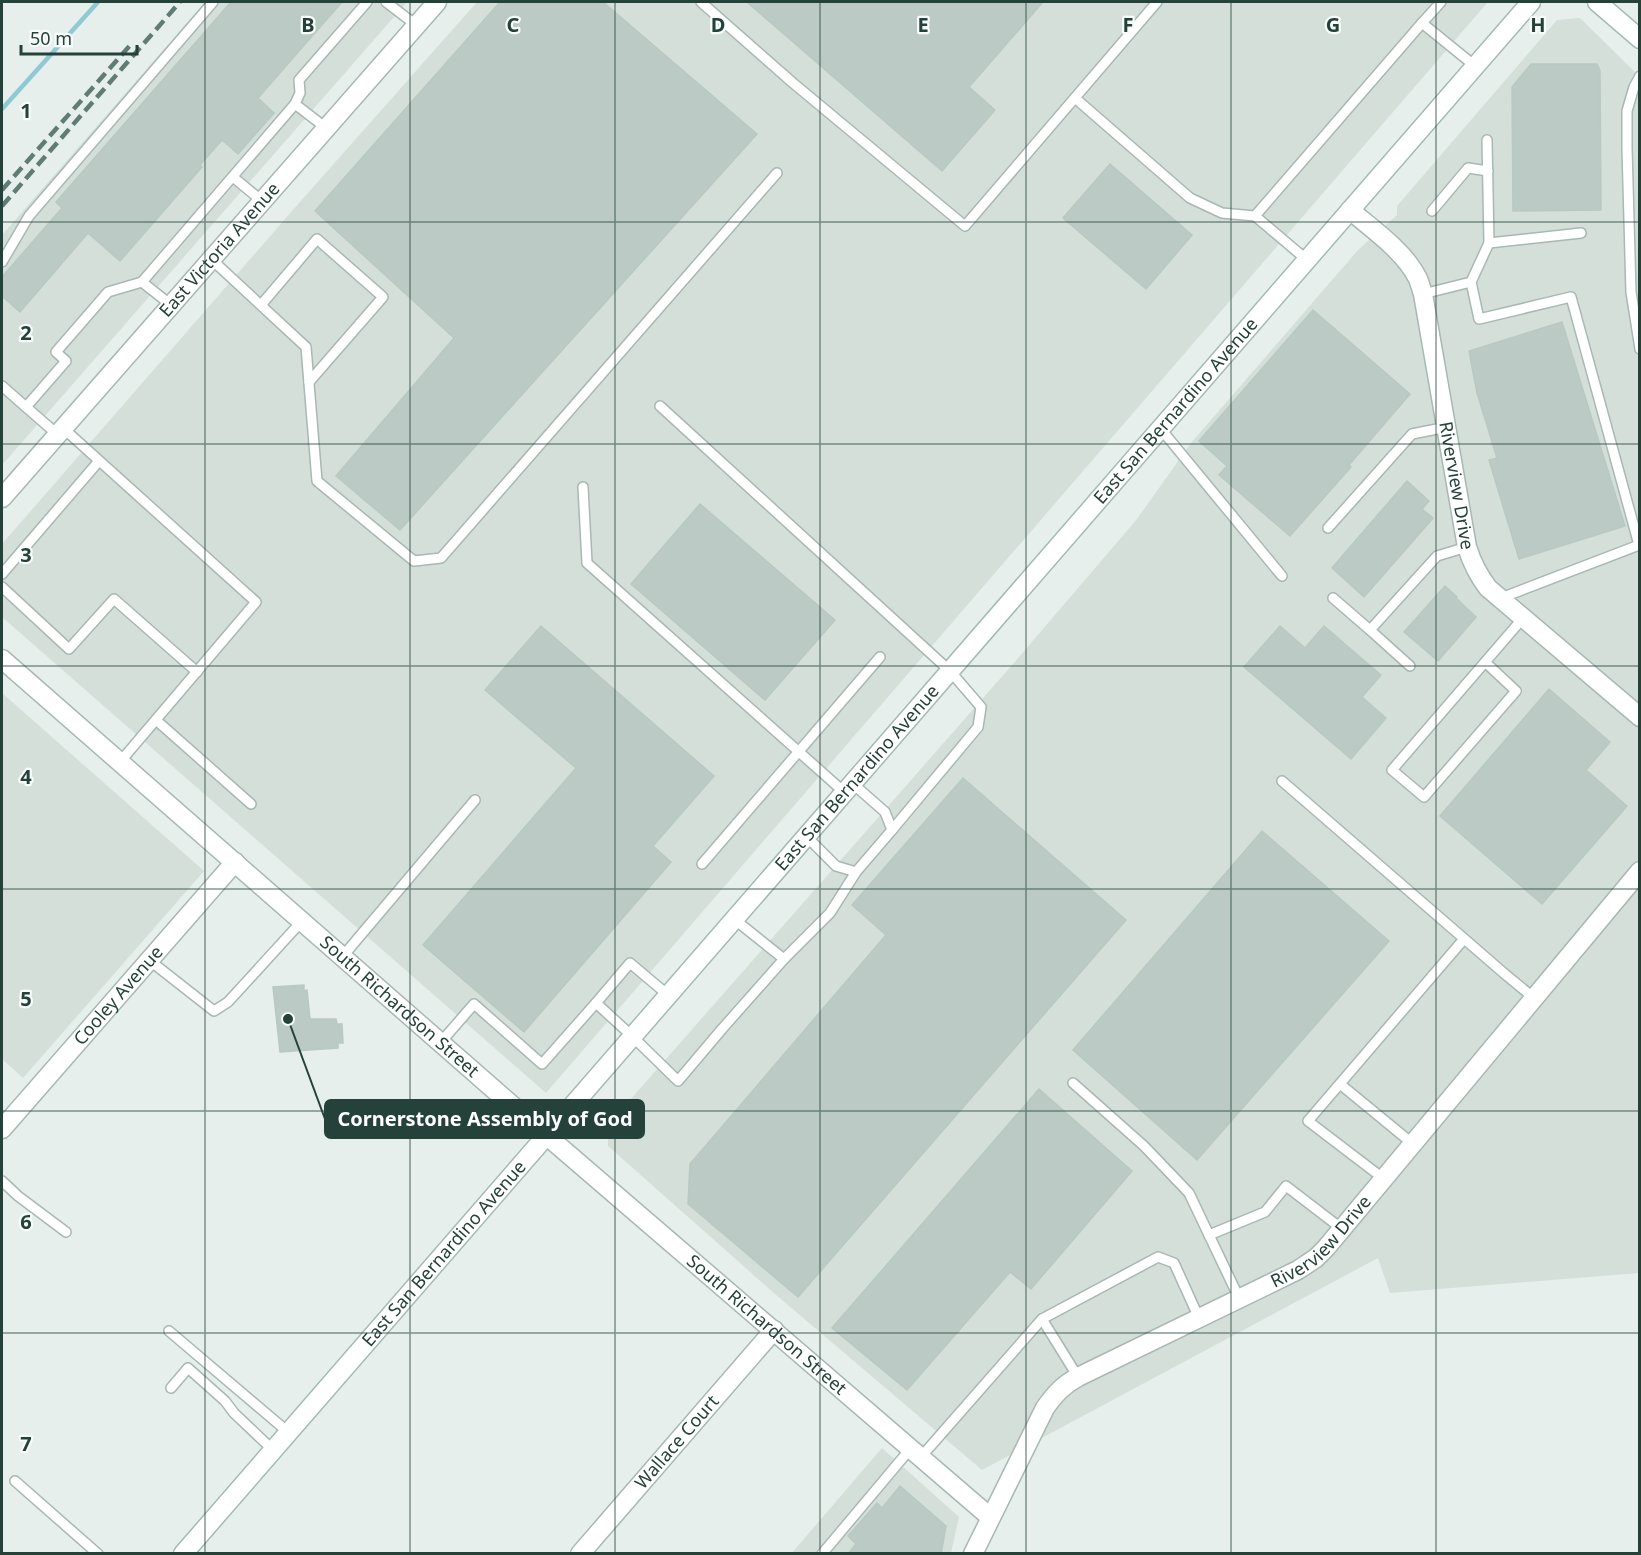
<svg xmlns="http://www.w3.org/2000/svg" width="1641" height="1555" font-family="'Noto Sans',sans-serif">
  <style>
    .built { fill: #d4dfda }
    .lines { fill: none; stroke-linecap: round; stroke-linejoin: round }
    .stream { stroke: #8ec9d4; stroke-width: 4.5 }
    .building { fill: #bbcac4; stroke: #b8c9c2; stroke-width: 1.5 }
    .service-casing { stroke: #a8b8b2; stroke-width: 12 }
    .minor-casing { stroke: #a8b8b2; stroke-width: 21 }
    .tertiary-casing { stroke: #a8b8b2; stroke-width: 21 }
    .secondary-casing { stroke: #a4bbb3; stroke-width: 21 }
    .service { stroke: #fff; stroke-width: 9 }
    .minor { stroke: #fff; stroke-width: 18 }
    .tertiary { stroke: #fff; stroke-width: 18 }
    .secondary { stroke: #fff; stroke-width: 18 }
    .rail { stroke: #5f7d75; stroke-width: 4.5; stroke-dasharray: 12 6; stroke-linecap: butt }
    .grid { fill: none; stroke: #24423a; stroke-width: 1.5; stroke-opacity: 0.55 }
    .labels { text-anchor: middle; stroke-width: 4.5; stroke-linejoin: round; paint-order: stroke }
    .street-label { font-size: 18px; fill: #24423a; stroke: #f7fbf9 }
    .grid-label { font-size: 20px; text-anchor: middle; font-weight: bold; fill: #24423a; stroke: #f7fbf9; stroke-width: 4.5; stroke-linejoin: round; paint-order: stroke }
    .leader { fill: none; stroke: #24423a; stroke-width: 2 }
    .callout-dot { fill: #24423a; stroke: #f7fbf9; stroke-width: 2 }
    .callout { fill: #24423a; stroke: #24423a; stroke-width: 2 }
    .callout-label { font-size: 20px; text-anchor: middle; font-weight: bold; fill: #fff }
  </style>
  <rect width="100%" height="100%" fill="#e6efeb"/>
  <g class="built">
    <polygon points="205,2 407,2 2,465 2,235"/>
    <polygon points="477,2 1488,2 546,1093 2,617 2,544 292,211"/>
    <polygon points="1580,18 1640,77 1639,1273 1390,1293 1378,1258 982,1470 775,1294 608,1146 608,1125 1013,664 1137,519 1191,443 1358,250 1397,215 1397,206 1557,20"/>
    <polygon points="2,693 204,871 23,1078 2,1059"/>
    <polygon points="882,1448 959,1517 951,1553 791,1554"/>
  </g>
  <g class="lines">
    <polyline class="stream" points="2,109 98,2"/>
  </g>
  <g class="building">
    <polygon points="231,2 342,2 258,98 274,113 238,154 222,140 200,165 202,167 120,261 88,233 20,312 2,296 2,277 62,208 56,202"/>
    <polygon points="500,2 603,2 757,134 400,530 336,476 454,338 315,211"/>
    <polygon points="747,2 1043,2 969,87 995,110 942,171"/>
    <polygon points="1531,64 1597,64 1600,71 1601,210 1513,211 1512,87"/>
    <polygon points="1110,164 1192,235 1146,289 1063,218"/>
    <polygon points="1313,310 1410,394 1349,465 1351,467 1290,536 1219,475 1227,466 1199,441"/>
    <polygon points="1562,322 1625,526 1519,559 1489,460 1497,458 1477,393 1469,351"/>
    <polygon points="1407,481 1429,501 1422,509 1433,518 1364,597 1332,568"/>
    <polygon points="700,504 835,620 765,700 631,584"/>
    <polygon points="1445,586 1457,597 1456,598 1476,617 1438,661 1404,632"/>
    <polygon points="541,626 714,776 653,846 671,862 524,1032 423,945 576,768 485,690"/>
    <polygon points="1280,626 1305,648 1324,626 1381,675 1362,697 1386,718 1351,759 1244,667"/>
    <polygon points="1549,689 1610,742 1586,770 1627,806 1542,904 1440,816"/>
    <polygon points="963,778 1126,920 798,1297 688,1204 690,1164 886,935 852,905"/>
    <polygon points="1262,831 1389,941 1197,1160 1073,1050"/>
    <polygon points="304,985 304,991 307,990 310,1019 336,1019 337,1024 342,1024 343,1043 338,1043 338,1048 280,1052 273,987"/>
    <polygon points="1039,1089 1132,1171 1031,1289 1010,1272 907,1390 832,1328"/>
    <polygon points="900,1486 946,1526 941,1554 848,1554 856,1544 848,1536 877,1503 882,1508"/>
  </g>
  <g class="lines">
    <defs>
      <g id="service">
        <polyline points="386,2 416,25"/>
        <polyline points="701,2 793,83 965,226 1157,2"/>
        <polyline points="1441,2 1422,23 1475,66"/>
        <polyline points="1640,76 1634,87 1627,111 1627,148 1631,292 1640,349"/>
        <polyline points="1075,98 1190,198 1222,213 1255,216 1307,260"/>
        <polyline points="295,104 326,128"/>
        <polyline points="233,177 262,201"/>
        <polyline points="1432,211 1468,168 1488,171"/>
        <polyline points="1255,216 1422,23"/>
        <polyline points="1489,243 1581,233"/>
        <polyline points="211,259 306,347 317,481 414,561 441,558 777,173"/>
        <polyline points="2,262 29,216 213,2"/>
        <polyline points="1471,282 1479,319 1571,297 1639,545 1501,598"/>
        <polyline points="1423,294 1471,282 1489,243 1487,140"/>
        <polyline points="171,305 142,282 295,104 300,93 299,80 367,2"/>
        <polyline points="261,305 317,239 383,297 309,382"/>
        <polyline points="2,386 26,407"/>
        <polyline points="660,406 950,671 981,707 978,727 892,830"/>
        <polyline points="63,428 256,602 120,762"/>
        <polyline points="1160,428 1282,576"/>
        <polyline points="57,434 26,407 66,361 56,352 108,292 142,282"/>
        <polyline points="583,487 587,563 844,792"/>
        <polyline points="1328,528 1412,434 1447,427"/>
        <polyline points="2,574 99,461"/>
        <polyline points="2,587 69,649 114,599 197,672"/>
        <polyline points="1333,598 1370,630"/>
        <polyline points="1485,662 1516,691 1424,797 1392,770 1524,617"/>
        <polyline points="1410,666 1370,630 1437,556 1467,547"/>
        <polyline points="156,720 251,804"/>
        <polyline points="1282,781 1506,975 1534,998"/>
        <polyline points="806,836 836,866 856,872"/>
        <polyline points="702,864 880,657"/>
        <polyline points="734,919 784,959 830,913 856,872 892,830 885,812 852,783"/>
        <polyline points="343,956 475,800"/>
        <polyline points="149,960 214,1011 228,1002 302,921"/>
        <polyline points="596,1003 630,963 668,995"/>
        <polyline points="441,1042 474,1004 542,1064 596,1003 632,1036 678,1081 722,1029 784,959"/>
        <polyline points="1073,1083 1144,1146 1189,1193 1239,1298"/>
        <polyline points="1340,1084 1413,1144"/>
        <polyline points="1384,1179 1308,1121 1464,939"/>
        <polyline points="2,1181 18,1196 66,1232"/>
        <polyline points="1209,1235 1265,1212 1286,1186 1342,1229"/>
        <polyline points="1042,1319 1078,1377"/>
        <polyline points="169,1331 288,1432"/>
        <polyline points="171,1388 188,1368 225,1401 234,1413 273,1450"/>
        <polyline points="921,1457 1042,1319 1158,1257 1174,1263 1199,1318"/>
        <polyline points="15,1481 98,1554"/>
        <polyline points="822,1554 911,1448"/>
      </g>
      <g id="minor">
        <path id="s1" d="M1350 210C1372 229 1404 251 1417 277 1420 282 1421 289 1423 294L1467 547C1472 563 1478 575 1488 588L1640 717"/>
        <path id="s2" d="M2 498 437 2"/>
        <path id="s3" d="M2 1129 235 862"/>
        <path id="s4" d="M546 1135 990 1517"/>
        <path id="s5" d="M580 1554 774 1330"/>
        <path id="s6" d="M973 1554 1045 1408C1055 1394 1063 1385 1078 1377L1298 1270 1316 1258 1326 1248 1640 871"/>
      </g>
      <g id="tertiary">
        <path id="s7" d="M2 659 546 1135"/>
      </g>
      <g id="secondary">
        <polyline points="1597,2 1640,39"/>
        <path id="s8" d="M183 1554 1531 2"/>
      </g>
    </defs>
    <use href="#service" class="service-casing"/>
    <use href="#minor" class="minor-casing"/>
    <use href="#tertiary" class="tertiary-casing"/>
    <use href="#secondary" class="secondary-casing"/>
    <use href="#service" class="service"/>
    <use href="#minor" class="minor"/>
    <use href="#tertiary" class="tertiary"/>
    <use href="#secondary" class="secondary"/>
    <g class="rail">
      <polyline points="2,190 133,42"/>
      <polyline points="2,206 180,2"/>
    </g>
  </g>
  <path class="grid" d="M205 2V1554M410 2V1554M615 2V1554M820 2V1554M1026 2V1554M1231 2V1554M1436 2V1554M2 222H1640M2 444H1640M2 666H1640M2 889H1640M2 1111H1640M2 1333H1640"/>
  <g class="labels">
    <g class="street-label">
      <text dy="6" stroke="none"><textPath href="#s2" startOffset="330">East Victoria Avenue</textPath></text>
      <text dy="6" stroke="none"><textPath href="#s8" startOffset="1514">East San Bernardino Avenue</textPath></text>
      <text dy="6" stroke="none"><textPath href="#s1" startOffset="308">Riverview Drive</textPath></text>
      <text dy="6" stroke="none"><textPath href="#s8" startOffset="1028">East San Bernardino Avenue</textPath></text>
      <text dy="6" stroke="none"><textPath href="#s3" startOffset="177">Cooley Avenue</textPath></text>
      <text dy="6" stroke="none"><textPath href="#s7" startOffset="528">South Richardson Street</textPath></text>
      <text dy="6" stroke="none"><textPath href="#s6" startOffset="489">Riverview Drive</textPath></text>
      <text dy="6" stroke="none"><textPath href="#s8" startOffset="398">East San Bernardino Avenue</textPath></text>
      <text dy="6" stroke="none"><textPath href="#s4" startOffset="291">South Richardson Street</textPath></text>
      <text dy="6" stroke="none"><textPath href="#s5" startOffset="148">Wallace Court</textPath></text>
    </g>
  </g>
  <g class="grid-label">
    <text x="308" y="32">B</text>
    <text x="513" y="32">C</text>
    <text x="718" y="32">D</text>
    <text x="923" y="32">E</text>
    <text x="1128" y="32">F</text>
    <text x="1333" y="32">G</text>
    <text x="1538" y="32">H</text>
    <text x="26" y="118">1</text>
    <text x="26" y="340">2</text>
    <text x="26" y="562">3</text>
    <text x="26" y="784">4</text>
    <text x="26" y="1006">5</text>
    <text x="26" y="1229">6</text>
    <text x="26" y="1451">7</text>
  </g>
  <path class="leader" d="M288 1019L325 1119"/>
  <circle class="callout-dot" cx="288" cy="1019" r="6"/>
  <rect class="callout" x="325" y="1100" width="319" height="38" rx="6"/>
  <g class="callout-label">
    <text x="485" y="1126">Cornerstone Assembly of God</text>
  </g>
  <rect width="1641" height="1555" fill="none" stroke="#24423a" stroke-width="6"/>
  <path d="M21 45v9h116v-9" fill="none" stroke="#24423a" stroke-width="3"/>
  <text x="30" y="45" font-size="18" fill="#24423a" stroke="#f7fbf9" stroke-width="4.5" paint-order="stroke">50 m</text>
</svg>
